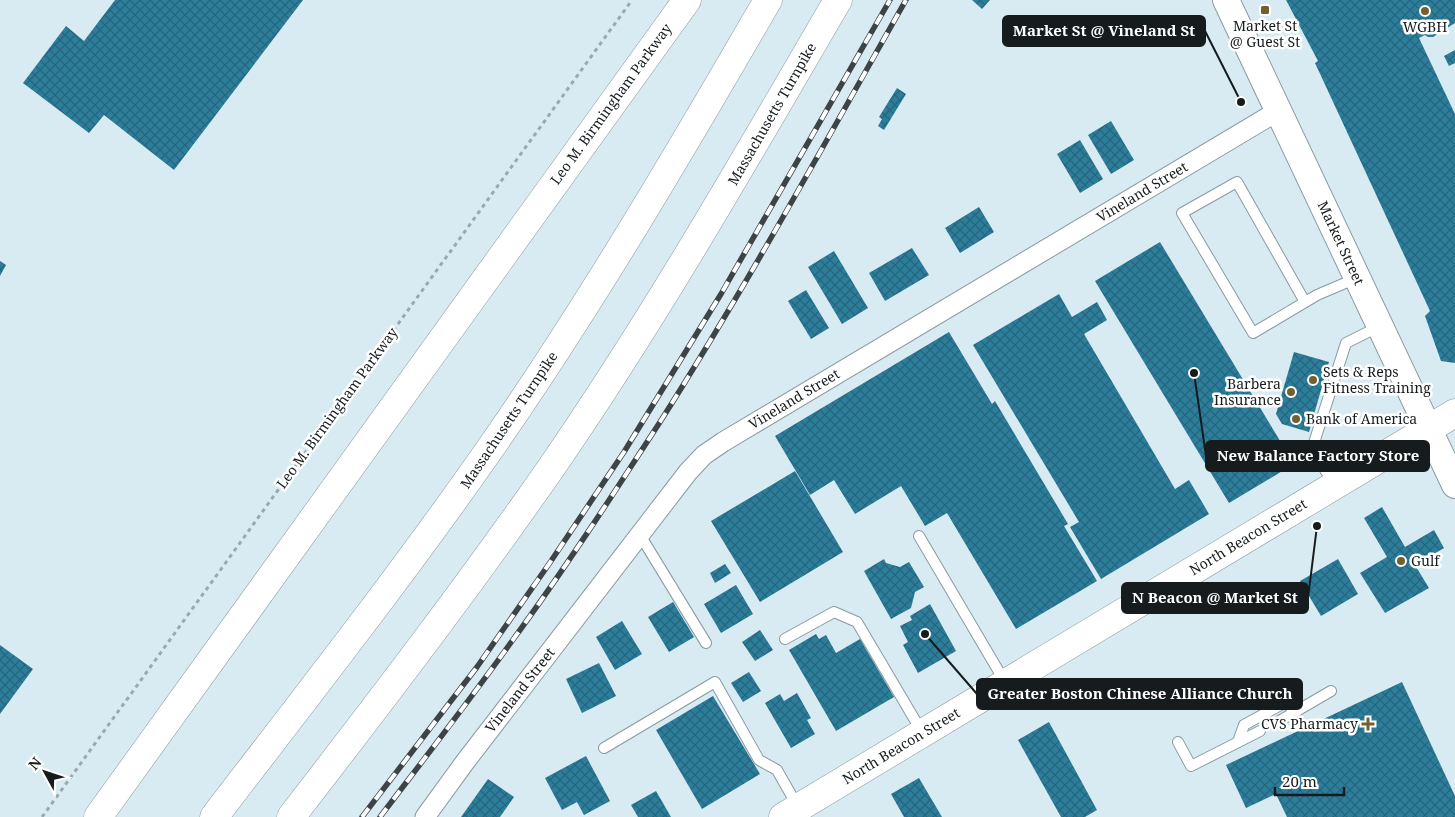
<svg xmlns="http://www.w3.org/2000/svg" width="1455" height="817" font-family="'Noto Serif',serif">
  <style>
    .building { fill: url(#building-cross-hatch) }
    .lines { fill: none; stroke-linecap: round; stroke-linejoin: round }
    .lane-casing { stroke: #899aa1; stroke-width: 12 }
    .street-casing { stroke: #899aa1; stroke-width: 21 }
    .secondary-casing { stroke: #899aa1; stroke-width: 28 }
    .primary-casing { stroke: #899aa1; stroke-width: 29 }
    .highway-casing { stroke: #899aa1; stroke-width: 29 }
    .path { stroke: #9ba9af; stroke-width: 3; stroke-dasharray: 4 4; stroke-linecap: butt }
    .lane { stroke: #fff; stroke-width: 10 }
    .street { stroke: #fff; stroke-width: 19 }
    .secondary { stroke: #fff; stroke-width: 26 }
    .primary { stroke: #fff; stroke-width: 28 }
    .highway { stroke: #fff; stroke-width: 28 }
    .rail-casing { stroke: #3c4447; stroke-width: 5.5 }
    .rail { stroke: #fff; stroke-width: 4; stroke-dasharray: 11; stroke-linecap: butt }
    .poi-dot { fill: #72612f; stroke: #fff; stroke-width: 2 }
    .labels { text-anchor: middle; stroke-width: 5; stroke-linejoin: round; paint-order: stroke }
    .poi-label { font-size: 14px; fill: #161c1e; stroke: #fff; text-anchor: start }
    .street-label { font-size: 14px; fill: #161c1e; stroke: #fff }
    .leader { fill: none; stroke: #161c1e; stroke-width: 2 }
    .callout-dot { fill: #161c1e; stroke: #fff; stroke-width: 2 }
    .callout { fill: #161c1e; stroke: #161c1e; stroke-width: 2 }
    .callout-label { font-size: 15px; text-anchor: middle; font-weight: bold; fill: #fff }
  </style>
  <defs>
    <pattern id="building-cross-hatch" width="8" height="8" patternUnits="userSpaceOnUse" patternTransform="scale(1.25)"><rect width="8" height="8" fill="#2c7e9b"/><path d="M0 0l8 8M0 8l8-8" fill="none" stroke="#25667e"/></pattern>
  </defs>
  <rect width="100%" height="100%" fill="#d9ebf2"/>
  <g class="building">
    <polygon points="115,0 303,0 174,170 104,115 89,133 23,83 66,26 84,41"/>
    <polygon points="972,0 990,0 982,9"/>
    <polygon points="1286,0 1455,0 1455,23 1433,37 1428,37 1425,35 1419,38 1455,114 1455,363 1441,361 1425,316 1430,311 1315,63 1318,61"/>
    <polygon points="1455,50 1455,63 1449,66 1444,56"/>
    <polygon points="897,88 906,94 884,130 878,126 882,119 879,117"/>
    <polygon points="1111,121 1134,160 1111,174 1088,135"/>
    <polygon points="1080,140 1103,179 1080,193 1057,154"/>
    <polygon points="979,207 994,232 960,253 945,228"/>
    <polygon points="1160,242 1294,464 1229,503 1095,281"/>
    <polygon points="912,248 929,275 885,301 869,273"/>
    <polygon points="834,251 868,308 842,324 808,267"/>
    <polygon points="0,261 6,265 0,276"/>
    <polygon points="806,290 829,328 811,339 788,301"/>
    <polygon points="1059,294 1072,317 1097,302 1107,320 1084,334 1175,489 1189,480 1209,514 1101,579 1070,527 1079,522 973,345"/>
    <polygon points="949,332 992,404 995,401 1068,524 1064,526 1097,581 1016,629 947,513 925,526 901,486 855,514 834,480 810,495 775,436"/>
    <polygon points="1294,352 1329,362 1309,432 1282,424 1276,414"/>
    <polygon points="795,471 843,552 760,602 711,521"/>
    <polygon points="1382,507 1405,547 1434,530 1444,548 1415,565 1429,588 1385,613 1360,573 1387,557 1364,518"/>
    <polygon points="884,559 886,563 900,567 909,562 924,587 915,592 911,608 891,619 864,571"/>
    <polygon points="1338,559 1358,594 1321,616 1300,581"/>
    <polygon points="725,564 731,573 715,583 710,573"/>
    <polygon points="736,585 753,614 721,633 704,604"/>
    <polygon points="673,602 694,637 669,652 648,617"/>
    <polygon points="930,604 956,651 918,673 903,645 908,642 900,626 912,620 910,616"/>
    <polygon points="622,621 642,654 615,670 596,637"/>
    <polygon points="760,630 773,650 755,661 742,642"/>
    <polygon points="816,634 819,639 826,635 836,653 860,639 894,697 836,731 789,650"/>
    <polygon points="0,645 33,669 0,714"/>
    <polygon points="599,663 616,696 582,713 566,679"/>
    <polygon points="749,672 761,691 743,702 731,683"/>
    <polygon points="1402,682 1455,796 1455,817 1287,817 1276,794 1246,808 1226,765"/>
    <polygon points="797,693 811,718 807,720 815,734 791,748 765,703 780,694 784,701"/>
    <polygon points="713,696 760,774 702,809 656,730"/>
    <polygon points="1049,722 1097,810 1085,817 1061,817 1018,740"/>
    <polygon points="586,756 610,801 584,815 577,802 562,810 545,778"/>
    <polygon points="919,778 942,817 904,817 891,794"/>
    <polygon points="488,779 514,797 500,817 461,817"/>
    <polygon points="656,791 671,817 638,817 631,805"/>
  </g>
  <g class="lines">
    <defs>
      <g id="lane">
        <polyline points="1305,302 1237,182 1182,213 1253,333 1317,295 1357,278"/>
        <polyline points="1334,484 1312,449 1346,343 1380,326"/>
        <polyline points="640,535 706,643"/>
        <polyline points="919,536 1005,682"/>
        <polyline points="785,639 834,612 857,622 922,732"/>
        <polyline points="1276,723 1331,691"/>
        <polyline points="1178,742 1191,766 1260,731"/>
        <polyline points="1238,742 1244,725 1284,703 1297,711"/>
        <polyline points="604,748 715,682 759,760 777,770 798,807"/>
      </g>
      <polyline id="street" points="425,817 465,762 688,472 704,455 723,442 1278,111"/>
      <polyline id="secondary" points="1226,0 1455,485"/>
      <g id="primary">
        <polyline points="98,817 687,0"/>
        <polyline points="783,817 1455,413"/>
      </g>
      <g id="highway">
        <path d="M214 817C309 693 405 571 494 443 593 300 681 150 768 0"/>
        <path d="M291 817C380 702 468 587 551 468 655 317 746 158 838 0"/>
      </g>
    </defs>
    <use href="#lane" class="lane-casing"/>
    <use href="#street" class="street-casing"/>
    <use href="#secondary" class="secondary-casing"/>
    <use href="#primary" class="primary-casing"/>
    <use href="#highway" class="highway-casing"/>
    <polyline class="path" points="42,817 632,0"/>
    <use href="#lane" class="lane"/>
    <use href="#street" class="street"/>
    <use href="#secondary" class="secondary"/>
    <use href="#primary" class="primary"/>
    <use href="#highway" class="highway"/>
    <defs>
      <g id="rail">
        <polyline points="362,817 477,667 549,564 624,452 721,294 890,0"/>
        <path d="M380 817C424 759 469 701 512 641 564 570 612 496 660 422 747 285 826 141 906 0"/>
      </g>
    </defs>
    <use href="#rail" class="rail-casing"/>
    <use href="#rail" class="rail"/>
  </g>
  <g class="poi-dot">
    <rect x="1260" y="5" width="10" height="10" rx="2.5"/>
    <circle cx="1425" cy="11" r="5"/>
    <circle cx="1313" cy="380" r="5"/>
    <circle cx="1291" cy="392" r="5"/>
    <circle cx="1296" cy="419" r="5"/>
    <circle cx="1401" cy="561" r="5"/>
    <path d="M1365.5 716.5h5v5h5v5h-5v5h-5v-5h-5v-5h5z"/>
  </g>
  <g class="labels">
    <g class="poi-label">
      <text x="1265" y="31" text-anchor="middle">Market St<tspan x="1265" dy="16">@ Guest St</tspan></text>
      <text x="1425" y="32" text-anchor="middle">WGBH</text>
      <text x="1323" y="377">Sets &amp; Reps<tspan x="1323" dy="16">Fitness Training</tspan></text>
      <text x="1281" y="389" text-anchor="end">Barbera<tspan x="1281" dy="16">Insurance</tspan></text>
      <text x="1306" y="424">Bank of America</text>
      <text x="1411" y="566">Gulf</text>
      <text x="1358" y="729" text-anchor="end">CVS Pharmacy</text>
    </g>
    <g class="street-label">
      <text transform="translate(611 104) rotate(-54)" y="5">Leo M. Birmingham Parkway</text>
      <text transform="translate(772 114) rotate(-60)" y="5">Massachusetts Turnpike</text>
      <text transform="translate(1142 192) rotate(-31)" y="5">Vineland Street</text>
      <text transform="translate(1341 243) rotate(65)" y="5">Market Street</text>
      <text transform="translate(794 399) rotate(-31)" y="5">Vineland Street</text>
      <text transform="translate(337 408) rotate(-54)" y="5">Leo M. Birmingham Parkway</text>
      <text transform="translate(509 420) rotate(-56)" y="5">Massachusetts Turnpike</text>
      <text transform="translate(1248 537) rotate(-31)" y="5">North Beacon Street</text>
      <text transform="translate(520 690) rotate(-52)" y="5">Vineland Street</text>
      <text transform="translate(901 746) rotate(-31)" y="5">North Beacon Street</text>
    </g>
  </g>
  <path class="leader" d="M1241 102L1205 31M1194 373L1206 456M1317 526L1308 598M925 634L977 694"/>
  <g class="callout-dot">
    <circle cx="1241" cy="102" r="5"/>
    <circle cx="1194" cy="373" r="5"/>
    <circle cx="1317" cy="526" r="5"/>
    <circle cx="925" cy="634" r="5"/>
  </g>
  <g class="callout">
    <rect x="1003" y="16" width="202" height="30" rx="5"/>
    <rect x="1206" y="441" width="223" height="30" rx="5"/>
    <rect x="1122" y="583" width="186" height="30" rx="5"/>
    <rect x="977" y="679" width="325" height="30" rx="5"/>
  </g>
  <g class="callout-label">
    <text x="1104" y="36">Market St @ Vineland St</text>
    <text x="1318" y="461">New Balance Factory Store</text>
    <text x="1215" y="603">N Beacon @ Market St</text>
    <text x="1140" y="699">Greater Boston Chinese Alliance Church</text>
  </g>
  <g transform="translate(45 772) rotate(310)" stroke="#ffffff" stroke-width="4" paint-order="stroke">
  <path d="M0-4L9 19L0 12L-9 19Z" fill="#161c1e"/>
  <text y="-8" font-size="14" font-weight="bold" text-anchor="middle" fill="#161c1e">N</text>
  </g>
  <path d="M1275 787v8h69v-8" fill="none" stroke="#161c1e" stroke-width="2.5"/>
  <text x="1282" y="787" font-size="15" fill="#161c1e" stroke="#ffffff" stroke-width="4" paint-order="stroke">20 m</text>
</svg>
